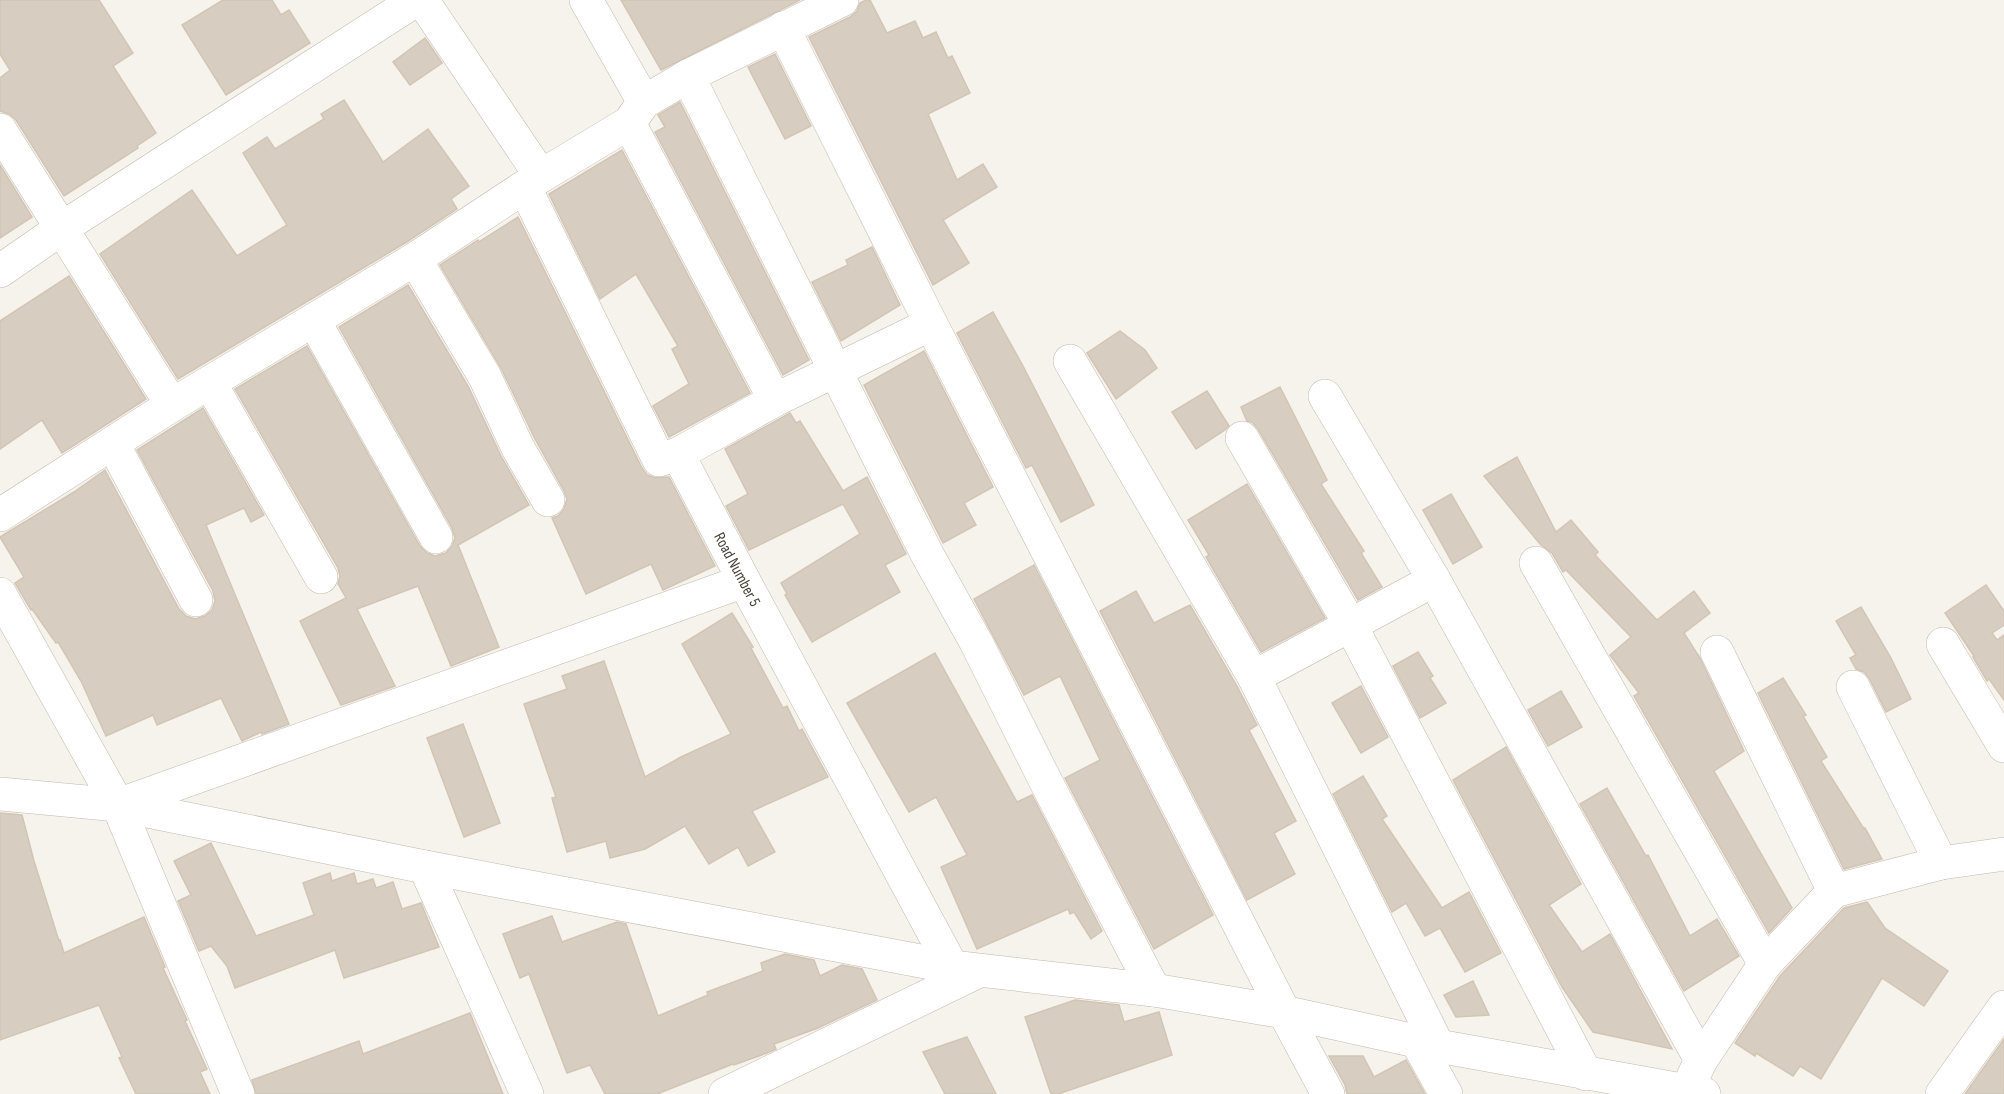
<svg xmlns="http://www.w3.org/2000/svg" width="2004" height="1094" font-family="'Sofia Sans Condensed',sans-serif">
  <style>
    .building { fill: #d7cec1; stroke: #d2c5b4; stroke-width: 1.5 }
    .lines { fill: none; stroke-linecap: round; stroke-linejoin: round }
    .minor-casing { stroke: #c1baae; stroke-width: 34 }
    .tertiary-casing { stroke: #c1baae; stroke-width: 34 }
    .minor { stroke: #fff; stroke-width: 33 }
    .tertiary { stroke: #fff; stroke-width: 33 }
    .labels { text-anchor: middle; stroke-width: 6; stroke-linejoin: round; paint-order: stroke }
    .street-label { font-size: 16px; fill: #4a4339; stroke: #fff }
  </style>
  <rect width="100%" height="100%" fill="#f6f2ec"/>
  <g class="building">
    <polygon points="0,0 99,0 133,53 113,66 156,133 137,146 138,148 64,196 16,120 9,114 0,111 0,78 10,70 0,54"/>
    <polygon points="223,0 272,0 281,15 289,10 310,43 226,95 182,25"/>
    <polygon points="621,0 800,0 661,70"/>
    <polygon points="866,0 870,0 887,33 915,21 923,38 936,32 948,58 952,56 970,93 928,114 957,180 983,164 997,187 943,220 969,263 933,285 809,37 850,17 857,11 860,3"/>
    <polygon points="425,38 442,63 410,85 393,62"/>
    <polygon points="775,54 811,126 785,139 748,67"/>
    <polygon points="344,100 383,162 428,129 469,186 451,199 457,209 405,243 178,379 100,254 192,190 237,256 287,225 243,153 267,137 275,149 324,119 321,114"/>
    <polygon points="680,102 809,360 783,375 655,132 665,127 658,115"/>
    <polygon points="622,150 750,393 669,437 653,406 689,384 672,349 678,346 636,274 600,299 549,194"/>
    <polygon points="0,165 32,217 0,238"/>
    <polygon points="518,217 642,468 647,475 655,478 669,477 715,566 663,590 651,564 586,594 552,518 558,516 564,509 567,499 564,491 535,439 501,368 440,265 478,240 479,242"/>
    <polygon points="872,247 900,305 841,341 812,282 848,265 846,260"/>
    <polygon points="69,276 146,399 62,453 42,420 0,449 0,321"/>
    <polygon points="408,285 468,386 501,456 529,505 458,545 499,647 451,666 418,586 357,609 395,686 341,705 300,621 346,598 338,584 340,576 338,568 235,389 307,346 420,546 427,553 435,556 446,553 452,546 455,538 452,528 339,327"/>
    <polygon points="993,312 1023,366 1094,505 1061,522 1032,465 1026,468 957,333"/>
    <polygon points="1120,331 1145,350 1157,368 1116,399 1087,353"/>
    <polygon points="924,351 993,487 964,503 976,525 943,543 864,385"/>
    <polygon points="1280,387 1327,480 1321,484 1364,551 1361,553 1382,587 1358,600 1258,429 1252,422 1247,421 1241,407"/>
    <polygon points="1207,391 1229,426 1225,430 1196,449 1172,412"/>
    <polygon points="203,408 264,515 251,522 244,508 206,525 289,724 262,734 261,732 242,741 221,698 157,725 153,715 106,736 81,681 58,642 56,643 32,609 31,610 15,583 24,577 0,537 74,492 105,470 179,609 186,616 195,619 205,616 212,610 215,601 213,591 137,450"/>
    <polygon points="790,413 796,423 800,421 843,491 867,477 906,554 885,565 900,592 812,642 785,595 787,594 781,583 860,534 843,504 749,550 726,506 748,494 725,449"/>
    <polygon points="1517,457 1556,532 1571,520 1598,552 1595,555 1657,620 1694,591 1710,613 1684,633 1700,658 1744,751 1714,771 1792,908 1769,933 1634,696 1639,693 1610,655 1631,637 1566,570 1563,572 1552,553 1540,544 1484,476"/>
    <polygon points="1247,484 1325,618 1261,652 1206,557 1209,555 1188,520"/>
    <polygon points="1451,494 1482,547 1453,564 1423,510"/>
    <polygon points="1034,565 1213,915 1154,949 1065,778 1100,760 1060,676 1024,695 974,599"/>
    <polygon points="1986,585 2004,611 2004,625 1992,633 1997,640 2004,635 2004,700 1989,679 1987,681 1973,657 1974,656 1945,613"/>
    <polygon points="1136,591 1154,623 1190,605 1237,686 1257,725 1249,730 1296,821 1274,833 1295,874 1247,900 1100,611"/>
    <polygon points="1861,607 1891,658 1911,699 1886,712 1869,678 1864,672 1856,669 1850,658 1856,655 1836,621"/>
    <polygon points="732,613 753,647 751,648 783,708 787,706 799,731 802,729 828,777 752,811 775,852 748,866 738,847 709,864 685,826 645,849 610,858 606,841 567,852 552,798 556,797 524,704 567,689 562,676 604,661 645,777 681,757 731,734 682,644"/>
    <polygon points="1418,652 1433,676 1430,678 1446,703 1420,718 1393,666"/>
    <polygon points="935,653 1017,802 1032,795 1102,931 1091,939 1074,912 1070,914 1068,909 977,949 941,867 967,855 936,797 909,812 847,703"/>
    <polygon points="1783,678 1806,715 1803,716 1827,757 1821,761 1864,829 1865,828 1882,859 1844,869 1758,693"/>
    <polygon points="1361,686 1388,737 1361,753 1332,703"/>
    <polygon points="1561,691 1582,727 1548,746 1528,710"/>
    <polygon points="463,724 500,823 464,837 427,738"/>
    <polygon points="1506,747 1581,884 1549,905 1582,952 1610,934 1672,1049 1593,1032 1562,987 1453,780"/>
    <polygon points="1363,776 1387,816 1382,819 1442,908 1469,892 1501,953 1465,972 1440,928 1425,936 1406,903 1392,912 1333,794"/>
    <polygon points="1607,788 1646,856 1648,855 1690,936 1717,919 1739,956 1684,991 1580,804"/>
    <polygon points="0,813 22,815 34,861 59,941 60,940 64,953 144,917 165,967 163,968 187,1020 185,1021 207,1069 200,1072 210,1094 136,1094 119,1058 122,1057 99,1005 0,1040"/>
    <polygon points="211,843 256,936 314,915 303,883 330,873 332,881 354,873 357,884 373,879 376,888 393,882 402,909 421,903 439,947 344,978 335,950 235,988 227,966 211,946 199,951 178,901 191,895 174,861"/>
    <polygon points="1867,902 1885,928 1948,971 1924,1006 1882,978 1821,1079 1800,1066 1793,1076 1756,1053 1755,1056 1735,1043 1780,976 1844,908"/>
    <polygon points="552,916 562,942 617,922 626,924 658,1016 708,995 707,992 763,971 761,963 785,954 814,960 820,976 842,965 862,969 877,1000 818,1028 774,1044 776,1049 767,1053 734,1065 733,1064 657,1094 605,1094 590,1065 567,1073 529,974 520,978 503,934"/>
    <polygon points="1473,981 1489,1015 1456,1017 1444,995"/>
    <polygon points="1075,1000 1119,1005 1124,1022 1159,1012 1172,1055 1058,1094 1051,1094 1025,1017"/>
    <polygon points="470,1013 503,1094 256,1094 252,1080 359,1041 363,1054"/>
    <polygon points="967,1037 996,1094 945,1094 923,1052"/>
    <polygon points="2004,1039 2004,1094 1965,1094"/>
    <polygon points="1329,1056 1363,1056 1374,1077 1406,1060 1425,1094 1347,1094 1345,1085"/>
  </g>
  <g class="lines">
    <defs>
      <g id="minor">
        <polyline points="422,0 541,176"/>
        <polyline points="586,0 644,102"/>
        <polyline points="783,28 931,324 1284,1012 1328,1094"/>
        <polyline points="688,76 927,554 976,642 1045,780 1154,990"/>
        <polyline points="629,123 775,400"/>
        <polyline points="0,130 172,405"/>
        <polyline points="525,188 659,460 678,454 744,581 952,967"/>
        <polyline points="415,259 485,377 518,448 548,500"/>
        <polyline points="0,271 62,228 416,0"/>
        <polyline points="314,321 436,537"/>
        <polyline points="1070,361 1254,677 1438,1046"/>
        <polyline points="210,383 321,577"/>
        <polyline points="1325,396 1434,580 1701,1060"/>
        <polyline points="1242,438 1351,626 1586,1074"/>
        <polyline points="113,444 196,600"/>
        <polyline points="678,454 775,400 931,324"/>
        <polyline points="0,515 172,405 415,259 541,176 629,123 644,102 688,76 842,0"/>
        <polyline points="1536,563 1765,964"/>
        <polyline points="0,594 118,805 238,1094"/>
        <polyline points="1943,644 2004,746"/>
        <polyline points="1717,652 1834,891"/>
        <polyline points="1254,677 1434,580"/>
        <polyline points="1853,687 1941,863"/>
        <polyline points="118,805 744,581"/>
        <polyline points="425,867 527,1094"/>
        <polyline points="1417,1042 1446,1094"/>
        <polyline points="1693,1077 1701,1060 1765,964 1834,891 1941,863 2004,854"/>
        <polyline points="725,1094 979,971"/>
        <polyline points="1942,1094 2004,1007"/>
      </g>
      <polyline id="tertiary" points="0,794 118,805 425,867 952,967 1154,990 1284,1012 1438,1046 1704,1094"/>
    </defs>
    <use href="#minor" class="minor-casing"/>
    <use href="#tertiary" class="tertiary-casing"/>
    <use href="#minor" class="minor"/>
    <use href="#tertiary" class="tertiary"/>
  </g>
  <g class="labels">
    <g class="street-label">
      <text transform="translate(738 569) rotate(62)" y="6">Road Number 5</text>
    </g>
  </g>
</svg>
